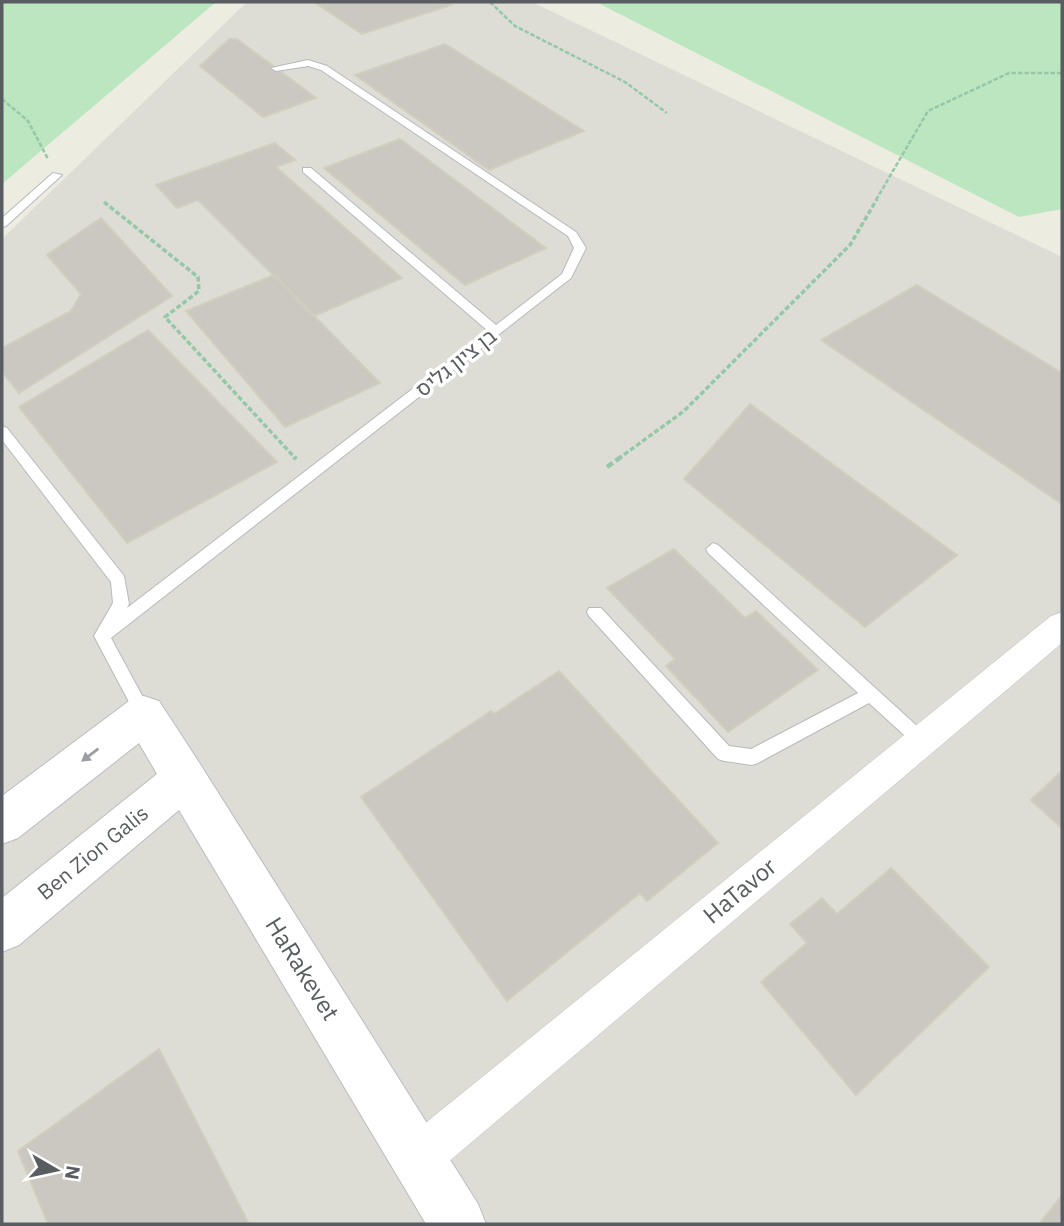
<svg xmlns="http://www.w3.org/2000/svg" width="1064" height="1226" font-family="'IBM Plex Sans',Heebo,sans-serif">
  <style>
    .industrial { fill: #ddddd5 }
    .green { fill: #bce6c0 }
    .building { fill: #cac8c0; stroke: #d2cebf; stroke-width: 2 }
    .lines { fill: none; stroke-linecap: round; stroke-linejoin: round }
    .lane-casing { stroke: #b6b9be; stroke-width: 2 }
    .street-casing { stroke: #b6b9be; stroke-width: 1 }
    .secondary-casing { stroke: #babcc3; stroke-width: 2 }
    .path-far2 { stroke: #95c7a8; stroke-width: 2.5; stroke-dasharray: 4.5 2; stroke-linecap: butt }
    .path-far1 { stroke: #95c7a8; stroke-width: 3.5; stroke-dasharray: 5 2.5; stroke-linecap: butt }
    .path { stroke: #95c7a8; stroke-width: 4.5; stroke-dasharray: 7 3.5; stroke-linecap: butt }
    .lane { fill: #fff; fill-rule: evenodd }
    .street { fill: #fff; fill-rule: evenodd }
    .secondary { fill: #fff; fill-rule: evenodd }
    .oneway { fill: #9b9ea1 }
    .labels { text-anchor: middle; stroke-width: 7; stroke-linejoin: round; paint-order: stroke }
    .street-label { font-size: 21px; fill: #595d62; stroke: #fff }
    .near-street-label { font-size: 24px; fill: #595d62; stroke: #fff }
  </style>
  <rect width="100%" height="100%" fill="#edece1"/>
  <polygon class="industrial" points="247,2 532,2 1062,257 1062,1224 2,1224 2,239"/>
  <g class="green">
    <polygon points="2,2 216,2 2,184"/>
    <polygon points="596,2 1062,2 1062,209 1019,217"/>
  </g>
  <g class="building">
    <polygon points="314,2 446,2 451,5 362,34"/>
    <polygon points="229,39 237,39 316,98 263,117 200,66"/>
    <polygon points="445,44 584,131 489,170 355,75"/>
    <polygon points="400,139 546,248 465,285 324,168"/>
    <polygon points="275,143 295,160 276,167 402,278 314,316 198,200 177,208 156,185"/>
    <polygon points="101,218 172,296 19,393 2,372 2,348 71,311 81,294 47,255"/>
    <polygon points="274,275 380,383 285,427 186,311"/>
    <polygon points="917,285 1062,373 1062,504 821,340"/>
    <polygon points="148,330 277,462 127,543 19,407"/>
    <polygon points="750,404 957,555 865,627 684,479"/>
    <polygon points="674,549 745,618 756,611 818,670 728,732 666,666 675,659 607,588"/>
    <polygon points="559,671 718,843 647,901 640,893 507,1001 361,797 491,711 494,714"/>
    <polygon points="1062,771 1062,828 1031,800"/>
    <polygon points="1062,771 1062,828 1031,800"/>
    <polygon points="891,868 989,967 856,1095 761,982 807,943 790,924 822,898 837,914"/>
    <polygon points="159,1049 249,1224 48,1224 18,1151"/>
    <polygon points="1062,1195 1062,1224 1039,1224"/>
  </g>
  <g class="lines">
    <defs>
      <g id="lane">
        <polygon points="308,60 327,66 576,232 586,248 571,278 111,638 152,714 150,719 144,721 138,719 94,636 113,603 111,582 2,440 2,426 7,428 124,576 129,604 127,608 488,331 303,172 303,168 311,168 496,325 562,274 574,248 568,236 321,70 308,66 276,71 271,68"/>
        <polygon points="53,173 62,175 6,226 2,227 2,218"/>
        <polygon points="713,543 718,545 928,736 931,741 928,746 922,749 916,746 869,703 758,763 752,765 724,761 718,759 589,616 587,612 589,608 601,608 729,746 751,749 858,693 708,553 706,549"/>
      </g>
      <polygon id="street" points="1062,612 1062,643 434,1174 418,1180 402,1174 396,1158 402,1142 1051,616"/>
      <polygon id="secondary" points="144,696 159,701 200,764 478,1204 486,1224 426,1224 179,810 19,945 2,952 2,898 157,774 139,743 18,838 2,844 2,796 129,701"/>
    </defs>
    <use href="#lane" class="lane-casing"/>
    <use href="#street" class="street-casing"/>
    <use href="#secondary" class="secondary-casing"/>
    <g class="path-far2">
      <polyline points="490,2 515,26 625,82 667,113"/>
      <polyline points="2,99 28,121 48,159"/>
      <polyline points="876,200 928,111 1009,73 1062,73"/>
    </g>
    <g class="path-far1">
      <polyline points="104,202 198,277 199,291 165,317 296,459"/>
      <polyline points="618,459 684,411 850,245 877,199"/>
    </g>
    <g class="path">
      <polyline points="294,457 296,459"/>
      <polyline points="607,467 621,457"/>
    </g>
    <use href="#lane" class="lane"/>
    <use href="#street" class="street"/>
    <use href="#secondary" class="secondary"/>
  </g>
  <defs><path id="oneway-solid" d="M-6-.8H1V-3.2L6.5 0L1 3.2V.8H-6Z" transform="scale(1.75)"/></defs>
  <use class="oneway" href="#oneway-solid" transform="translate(90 755) rotate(143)"/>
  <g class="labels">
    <g class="street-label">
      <text transform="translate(456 363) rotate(-38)" y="7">בן ציון גליס</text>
      <text transform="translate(93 853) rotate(-39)" y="7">Ben Zion Galis</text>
    </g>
    <g class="near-street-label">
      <text transform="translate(740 891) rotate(-40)" y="8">HaTavor</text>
      <text transform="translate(302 969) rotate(58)" y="8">HaRakevet</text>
    </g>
  </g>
  <rect width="1064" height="1226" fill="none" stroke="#595d62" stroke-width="7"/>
  <g transform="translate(56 1170) rotate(99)" stroke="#ffffff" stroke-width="5" paint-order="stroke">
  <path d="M0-5L12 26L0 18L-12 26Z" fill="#595d62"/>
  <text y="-10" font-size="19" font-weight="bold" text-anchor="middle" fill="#595d62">N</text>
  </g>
</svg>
